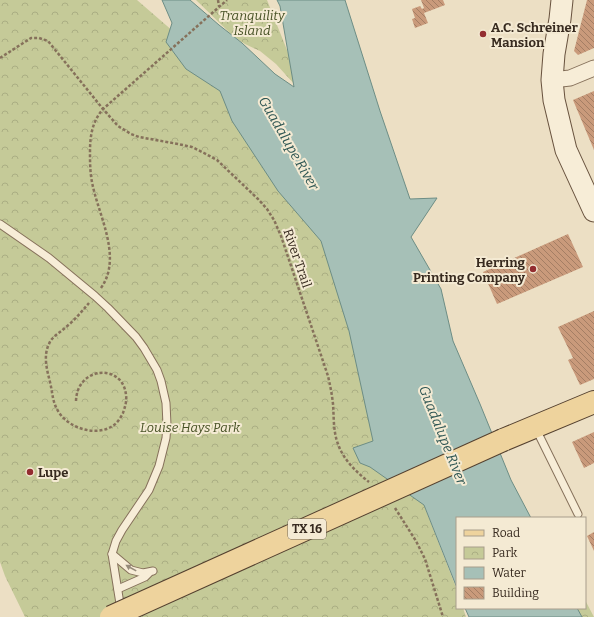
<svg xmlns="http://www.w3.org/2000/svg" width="594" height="617" font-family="Bitter,serif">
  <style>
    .park { fill: url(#park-crowns) }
    .water { fill: #a6c0b7; stroke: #6d8d85 }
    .building { fill: url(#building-back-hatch) }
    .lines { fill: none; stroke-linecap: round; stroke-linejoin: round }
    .lane-casing { stroke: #86715b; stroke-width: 9 }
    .street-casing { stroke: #86715b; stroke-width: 17 }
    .secondary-casing { stroke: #68523e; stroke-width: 23 }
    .primary-casing { stroke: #54402f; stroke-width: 24 }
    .path { stroke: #86715b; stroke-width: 2.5; stroke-dasharray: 3 2; stroke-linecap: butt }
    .lane { stroke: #f7edd7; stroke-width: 7 }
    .street { stroke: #f7edd7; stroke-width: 15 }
    .secondary { stroke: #f7edd7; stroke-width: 21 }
    .primary { stroke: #eed39d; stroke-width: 22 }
    .primary-bridge-casing { stroke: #54402f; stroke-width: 24; stroke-linecap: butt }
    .primary-bridge { stroke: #eed39d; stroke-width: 22 }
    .oneway { fill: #978c7b }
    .poi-dot { fill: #932d30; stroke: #f4ead3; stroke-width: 1.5 }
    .labels { text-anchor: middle; stroke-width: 4; stroke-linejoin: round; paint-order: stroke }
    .shield { fill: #f4ead3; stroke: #706455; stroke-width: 1 }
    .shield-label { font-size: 12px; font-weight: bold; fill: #372a1f }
    .park-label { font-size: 13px; font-style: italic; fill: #485226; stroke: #f4ead3 }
    .poi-label { font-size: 13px; font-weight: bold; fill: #372a1f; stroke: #f4ead3; text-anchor: start }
    .street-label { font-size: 13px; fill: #372a1f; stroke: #f4ead3 }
    .water-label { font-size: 14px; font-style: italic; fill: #2e5653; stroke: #f4ead3 }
  </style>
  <defs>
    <pattern id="park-crowns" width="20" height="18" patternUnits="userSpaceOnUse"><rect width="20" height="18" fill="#c5ca98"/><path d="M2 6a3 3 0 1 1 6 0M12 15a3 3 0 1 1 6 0" fill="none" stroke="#aaae83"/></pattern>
    <pattern id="building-back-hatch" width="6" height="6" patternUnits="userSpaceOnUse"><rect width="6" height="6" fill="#c99a7b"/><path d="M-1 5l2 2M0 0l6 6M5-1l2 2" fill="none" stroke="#a47e64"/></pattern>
  </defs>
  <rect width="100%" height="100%" fill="#ecdfc4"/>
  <g class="park">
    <polygon points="0,0 137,0 248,96 321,241 457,590 457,608 463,608 466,617 25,617 5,576 0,562"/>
    <polygon points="196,0 267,0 297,75 295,85 276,64 260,51 245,44 234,37"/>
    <polygon points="585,600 594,617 579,617 576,608 585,608"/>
  </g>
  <g class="water">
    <polygon points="162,0 190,0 219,25 242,43 275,74 294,87 280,6 277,0 345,0 380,111 410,199 437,198 411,237 441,289 453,341 480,404 511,480 531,518 457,518 457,588 424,505 370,467 360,463 353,448 373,441 349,331 321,241 278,191 232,121 220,91 186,69 166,42 172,23"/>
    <polygon points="465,608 577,608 582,617 469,617"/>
  </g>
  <g class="building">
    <polygon points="421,0 443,0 445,5 424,13 428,23 415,28 412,19 415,18 412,9 420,6 422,9 424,8"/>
    <polygon points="587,0 594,0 594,48 578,55 574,51"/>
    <polygon points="594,91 594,150 573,100"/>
    <polygon points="568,234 583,267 497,304 483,272"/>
    <polygon points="594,311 594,379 580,385 568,360 573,358 558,327"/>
    <polygon points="594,432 594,463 584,468 572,442"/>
    <polygon points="594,532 594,551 587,536"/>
  </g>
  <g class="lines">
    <defs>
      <g id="lane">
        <polyline points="0,224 49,258 95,296 108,308 136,337 144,348 157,370 161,381 166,403 167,425 166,438 159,466 149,490 122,530 116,541 112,554 121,610"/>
        <polyline points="536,429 578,514"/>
        <polyline points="112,554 131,570 143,573 153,571"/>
        <polyline points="118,589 145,577 149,573"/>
      </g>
      <polyline id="street" points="552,80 570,78 594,68"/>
      <polyline id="secondary" points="562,0 560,19 554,54 552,80 554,100 566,150 594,211"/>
      <polyline id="primary" points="503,440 594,402"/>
    </defs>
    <use href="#lane" class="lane-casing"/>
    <use href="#street" class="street-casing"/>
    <use href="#secondary" class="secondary-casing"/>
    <use href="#primary" class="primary-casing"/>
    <g class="path">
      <polyline points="218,0 219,6"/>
      <path d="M0 58 31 38H39L48 41 103 109 118 126 131 134 139 137 178 144 192 147 204 153 217 160 258 199 267 209 274 220 281 236 328 376C330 385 332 394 333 404 334 417 333 431 338 444 343 459 356 472 369 482"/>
      <path d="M101 288C123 257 98 215 92 182 90 172 90 162 90 152 90 136 92 122 103 109L227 0"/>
      <path d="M76 401C77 366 123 363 126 395 127 401 125 407 123 413 121 417 118 422 114 425 98 437 71 429 60 414 52 403 53 394 50 382 47 370 43 356 49 344 52 336 60 333 66 327 75 320 82 311 89 303"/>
      <polyline points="395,508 416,541 425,559 443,617"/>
    </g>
    <use href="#lane" class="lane"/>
    <use href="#street" class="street"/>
    <use href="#secondary" class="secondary"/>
    <use href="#primary" class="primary"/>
    <defs>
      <polyline id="primary-bridge" points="111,617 503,440"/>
    </defs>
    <use href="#primary-bridge" class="primary-bridge-casing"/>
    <use href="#primary-bridge" class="primary-bridge"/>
  </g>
  <defs><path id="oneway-solid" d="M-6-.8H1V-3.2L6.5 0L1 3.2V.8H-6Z"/></defs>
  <use class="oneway" href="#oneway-solid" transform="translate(131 568) rotate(-151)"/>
  <g class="poi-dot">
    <circle cx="483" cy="34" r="4"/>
    <circle cx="533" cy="269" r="4"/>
    <circle cx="30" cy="472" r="4"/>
  </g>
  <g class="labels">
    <rect class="shield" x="288" y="519" width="38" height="20" rx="3"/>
    <g class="shield-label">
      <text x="307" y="533">TX 16</text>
    </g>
    <g class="park-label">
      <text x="252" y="20">Tranquility<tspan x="252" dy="15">Island</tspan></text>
      <text x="190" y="432">Louise Hays Park</text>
    </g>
    <g class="poi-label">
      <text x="491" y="32">A.C. Schreiner<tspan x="491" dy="15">Mansion</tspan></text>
      <text x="525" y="267" text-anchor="end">Herring<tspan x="525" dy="15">Printing Company</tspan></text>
      <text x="38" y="477">Lupe</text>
    </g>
    <g class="street-label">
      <text transform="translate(298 258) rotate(71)" y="5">River Trail</text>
    </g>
    <g class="water-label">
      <text transform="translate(289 143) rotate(60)" y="5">Guadalupe River</text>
      <text transform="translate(443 435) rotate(68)" y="5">Guadalupe River</text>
    </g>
  </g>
  <rect x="456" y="517" width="130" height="92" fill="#f4ead3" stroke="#a89d8b"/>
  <rect x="464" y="530" width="20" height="6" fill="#eed39d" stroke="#a89d8b"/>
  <text x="492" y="537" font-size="12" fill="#372a1f">Road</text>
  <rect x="464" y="547" width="20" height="12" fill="url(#park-crowns)" stroke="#a89d8b"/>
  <text x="492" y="557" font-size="12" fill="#372a1f">Park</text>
  <rect x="464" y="567" width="20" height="12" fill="#a6c0b7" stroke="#a89d8b"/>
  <text x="492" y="577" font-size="12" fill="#372a1f">Water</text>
  <rect x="464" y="587" width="20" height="12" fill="url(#building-back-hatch)" stroke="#a89d8b"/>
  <text x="492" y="597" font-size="12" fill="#372a1f">Building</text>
</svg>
